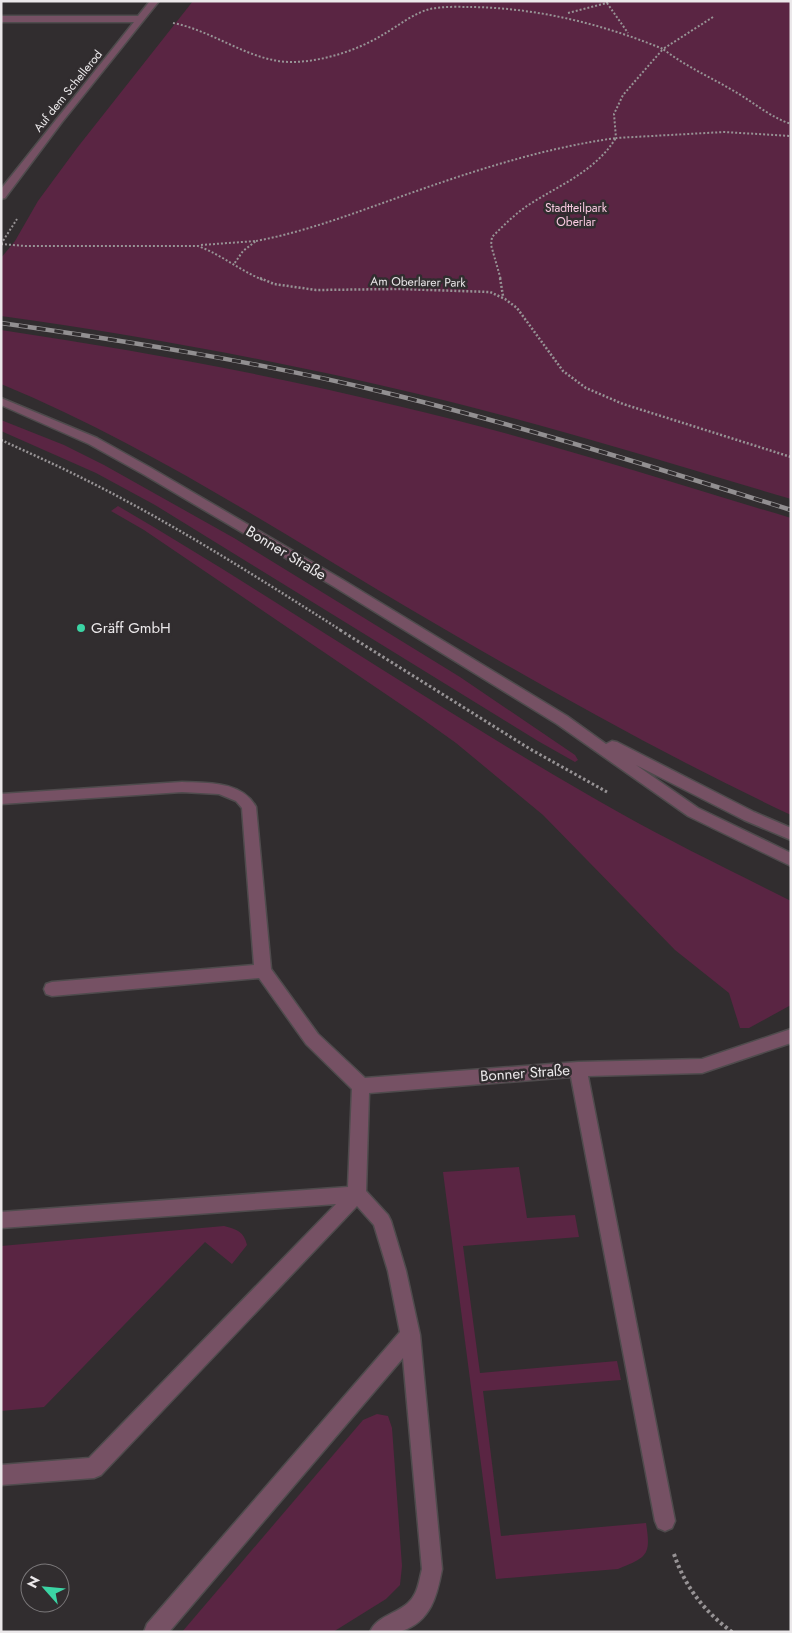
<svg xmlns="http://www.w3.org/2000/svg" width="792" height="1633" font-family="Jost,sans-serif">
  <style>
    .green { fill: #5a2543 }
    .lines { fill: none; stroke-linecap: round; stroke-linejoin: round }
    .minor-casing { stroke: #4f4b4d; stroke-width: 3 }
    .path-far3 { stroke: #979395; stroke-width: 2; stroke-dasharray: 2 2; stroke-linecap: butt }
    .path-far2 { stroke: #979395; stroke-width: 2.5; stroke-dasharray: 2 2; stroke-linecap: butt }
    .path-far1 { stroke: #979395; stroke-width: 3; stroke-dasharray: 2.5 2.5; stroke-linecap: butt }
    .path { stroke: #979395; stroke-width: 4; stroke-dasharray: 3 3; stroke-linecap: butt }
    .minor { fill: #765164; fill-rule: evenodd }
    .rail-casing { stroke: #928f91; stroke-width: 4.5 }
    .rail { stroke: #312d2f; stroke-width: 3; stroke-dasharray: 9; stroke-linecap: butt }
    .poi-dot { fill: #3bd4a4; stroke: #312d2f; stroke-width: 2 }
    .labels { text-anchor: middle; stroke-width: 5; stroke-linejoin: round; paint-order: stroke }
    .far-street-label { font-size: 12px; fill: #ebe8ea; stroke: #312d2f }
    .far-park-label { font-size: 12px; fill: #f8c9e0; stroke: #312d2f }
    .street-label { font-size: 15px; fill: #ebe8ea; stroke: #312d2f }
    .poi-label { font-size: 15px; fill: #ebe8ea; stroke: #312d2f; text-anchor: start }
  </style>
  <rect width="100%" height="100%" fill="#312d2f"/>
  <g class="green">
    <path d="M193 1H791V499C666 462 541 423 414 393 278 361 140 335 1 316V258L15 241 38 201 77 148Z"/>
    <path d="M1 330C135 350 267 374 398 406 531 437 660 479 791 518V815C649 748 513 670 378 590 255 516 134 439 1 384Z"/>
    <polygon points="1,420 64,445 104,465 234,538 460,677 575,755 578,760 575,762 538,741 155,505 96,473 1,431"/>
    <path d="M118 506C287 605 449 717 620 813 675 844 734 872 791 901V1005L749 1028H740L729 993 675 950 543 815 456 743 421 718 144 530 111 511Z"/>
    <path d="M519 1167 527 1218 575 1215 579 1237 463 1246 480 1373 617 1361 621 1380 483 1391 501 1536 646 1523C651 1555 648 1557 618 1569L496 1579 443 1172Z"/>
    <path d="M224 1226C237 1229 244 1232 247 1245L232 1264 205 1242 44 1407 1 1411V1246Z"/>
    <polygon points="377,1414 388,1416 392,1428 402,1566 400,1585 386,1599 333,1632 182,1632 363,1420"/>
  </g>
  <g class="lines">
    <defs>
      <g id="minor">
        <polygon points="150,1 159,1 62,122 5,198 1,199 1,189 134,22 1,22 1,16 138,16"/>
        <polygon points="1,398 97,438 151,468 343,580 567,716 606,744 612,741 617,742 754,812 791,828 791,840 744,820 636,765 698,808 791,853 791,866 688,816 557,724 333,586 143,474 89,444 1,405"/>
        <path d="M182 782C208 783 242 781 256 807L271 969 318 1034 365 1078 578 1062 702 1059 791 1029V1043L702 1073 588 1076 675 1521 672 1528 665 1531 658 1528 655 1521 571 1077 369 1093 366 1191 388 1215 391 1221 406 1271 420 1335 442 1569C437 1596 431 1621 402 1631 393 1633 379 1632 370 1632 377 1616 396 1614 408 1603 418 1594 419 1581 422 1569L403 1358 169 1632H144L147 1624 400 1332 388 1271 374 1225 357 1206 101 1475 94 1478 1 1485V1465L89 1458 336 1204 1 1228V1212L348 1187 352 1089 306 1044 259 978 52 996 46 994 44 989 46 984 52 982 254 965 242 808 236 801 219 794 182 792 1 804V794Z"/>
      </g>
    </defs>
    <use href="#minor" class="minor-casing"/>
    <g class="path-far3">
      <polyline points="607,3 628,33"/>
      <polyline points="568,13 607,3 607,1"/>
      <path d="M713 17 663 49C685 66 710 77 734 91 753 102 770 117 791 124"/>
      <path d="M173 23C215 31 251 63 294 62 325 61 358 50 384 34 398 26 414 13 430 9 443 6 459 7 472 7 537 8 603 24 663 49L623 95 614 114 616 138 724 132 791 136"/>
      <path d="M256 241C309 231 357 212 408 194 476 170 544 148 616 138 595 171 562 184 530 204 516 213 504 225 492 237L491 245 501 280"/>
      <path d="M1 244 25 246H198C222 255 239 270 263 280"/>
      <polyline points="1,244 17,219"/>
      <polyline points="201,245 256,241 243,251 234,264"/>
    </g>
    <g class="path-far2">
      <polyline points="260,278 274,284 316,290 399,289 490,292 505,299 517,308 563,371 586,388 623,404 791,457"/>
      <polyline points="500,278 503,296"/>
      <path d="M1 440C27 452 54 464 80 477 171 522 257 577 342 631"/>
    </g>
    <polyline class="path-far1" points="340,630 530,749 607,792"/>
    <path class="path" d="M674 1554C685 1587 704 1611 732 1632"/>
    <use href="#minor" class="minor"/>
    <defs>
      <path id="rail" d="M1 323C133 342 265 363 395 395 528 428 660 469 791 510"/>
    </defs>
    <use href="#rail" class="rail-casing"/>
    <use href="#rail" class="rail"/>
  </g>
  <circle class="poi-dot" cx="81" cy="628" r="5"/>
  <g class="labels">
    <g class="far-street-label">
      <text transform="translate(68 91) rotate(-51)" y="4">Auf dem Schellerod</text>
      <text transform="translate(418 282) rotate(1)" y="4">Am Oberlarer Park</text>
    </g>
    <g class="far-park-label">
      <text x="576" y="212">Stadtteilpark<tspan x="576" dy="14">Oberlar</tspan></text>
    </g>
    <g class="street-label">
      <text transform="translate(286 553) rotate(31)" y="5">Bonner Straße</text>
      <text transform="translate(525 1073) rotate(-4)" y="5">Bonner Straße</text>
    </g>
    <g class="poi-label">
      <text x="91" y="633">Gräff GmbH</text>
    </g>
  </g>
  <rect width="792" height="1633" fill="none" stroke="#ebe8ea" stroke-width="5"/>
  <g transform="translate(45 1588) rotate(297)"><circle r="24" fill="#312d2f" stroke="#7b787a"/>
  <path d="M0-4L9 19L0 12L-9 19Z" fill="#3bd4a4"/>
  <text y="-8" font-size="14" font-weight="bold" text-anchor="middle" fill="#ebe8ea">N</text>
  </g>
</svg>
